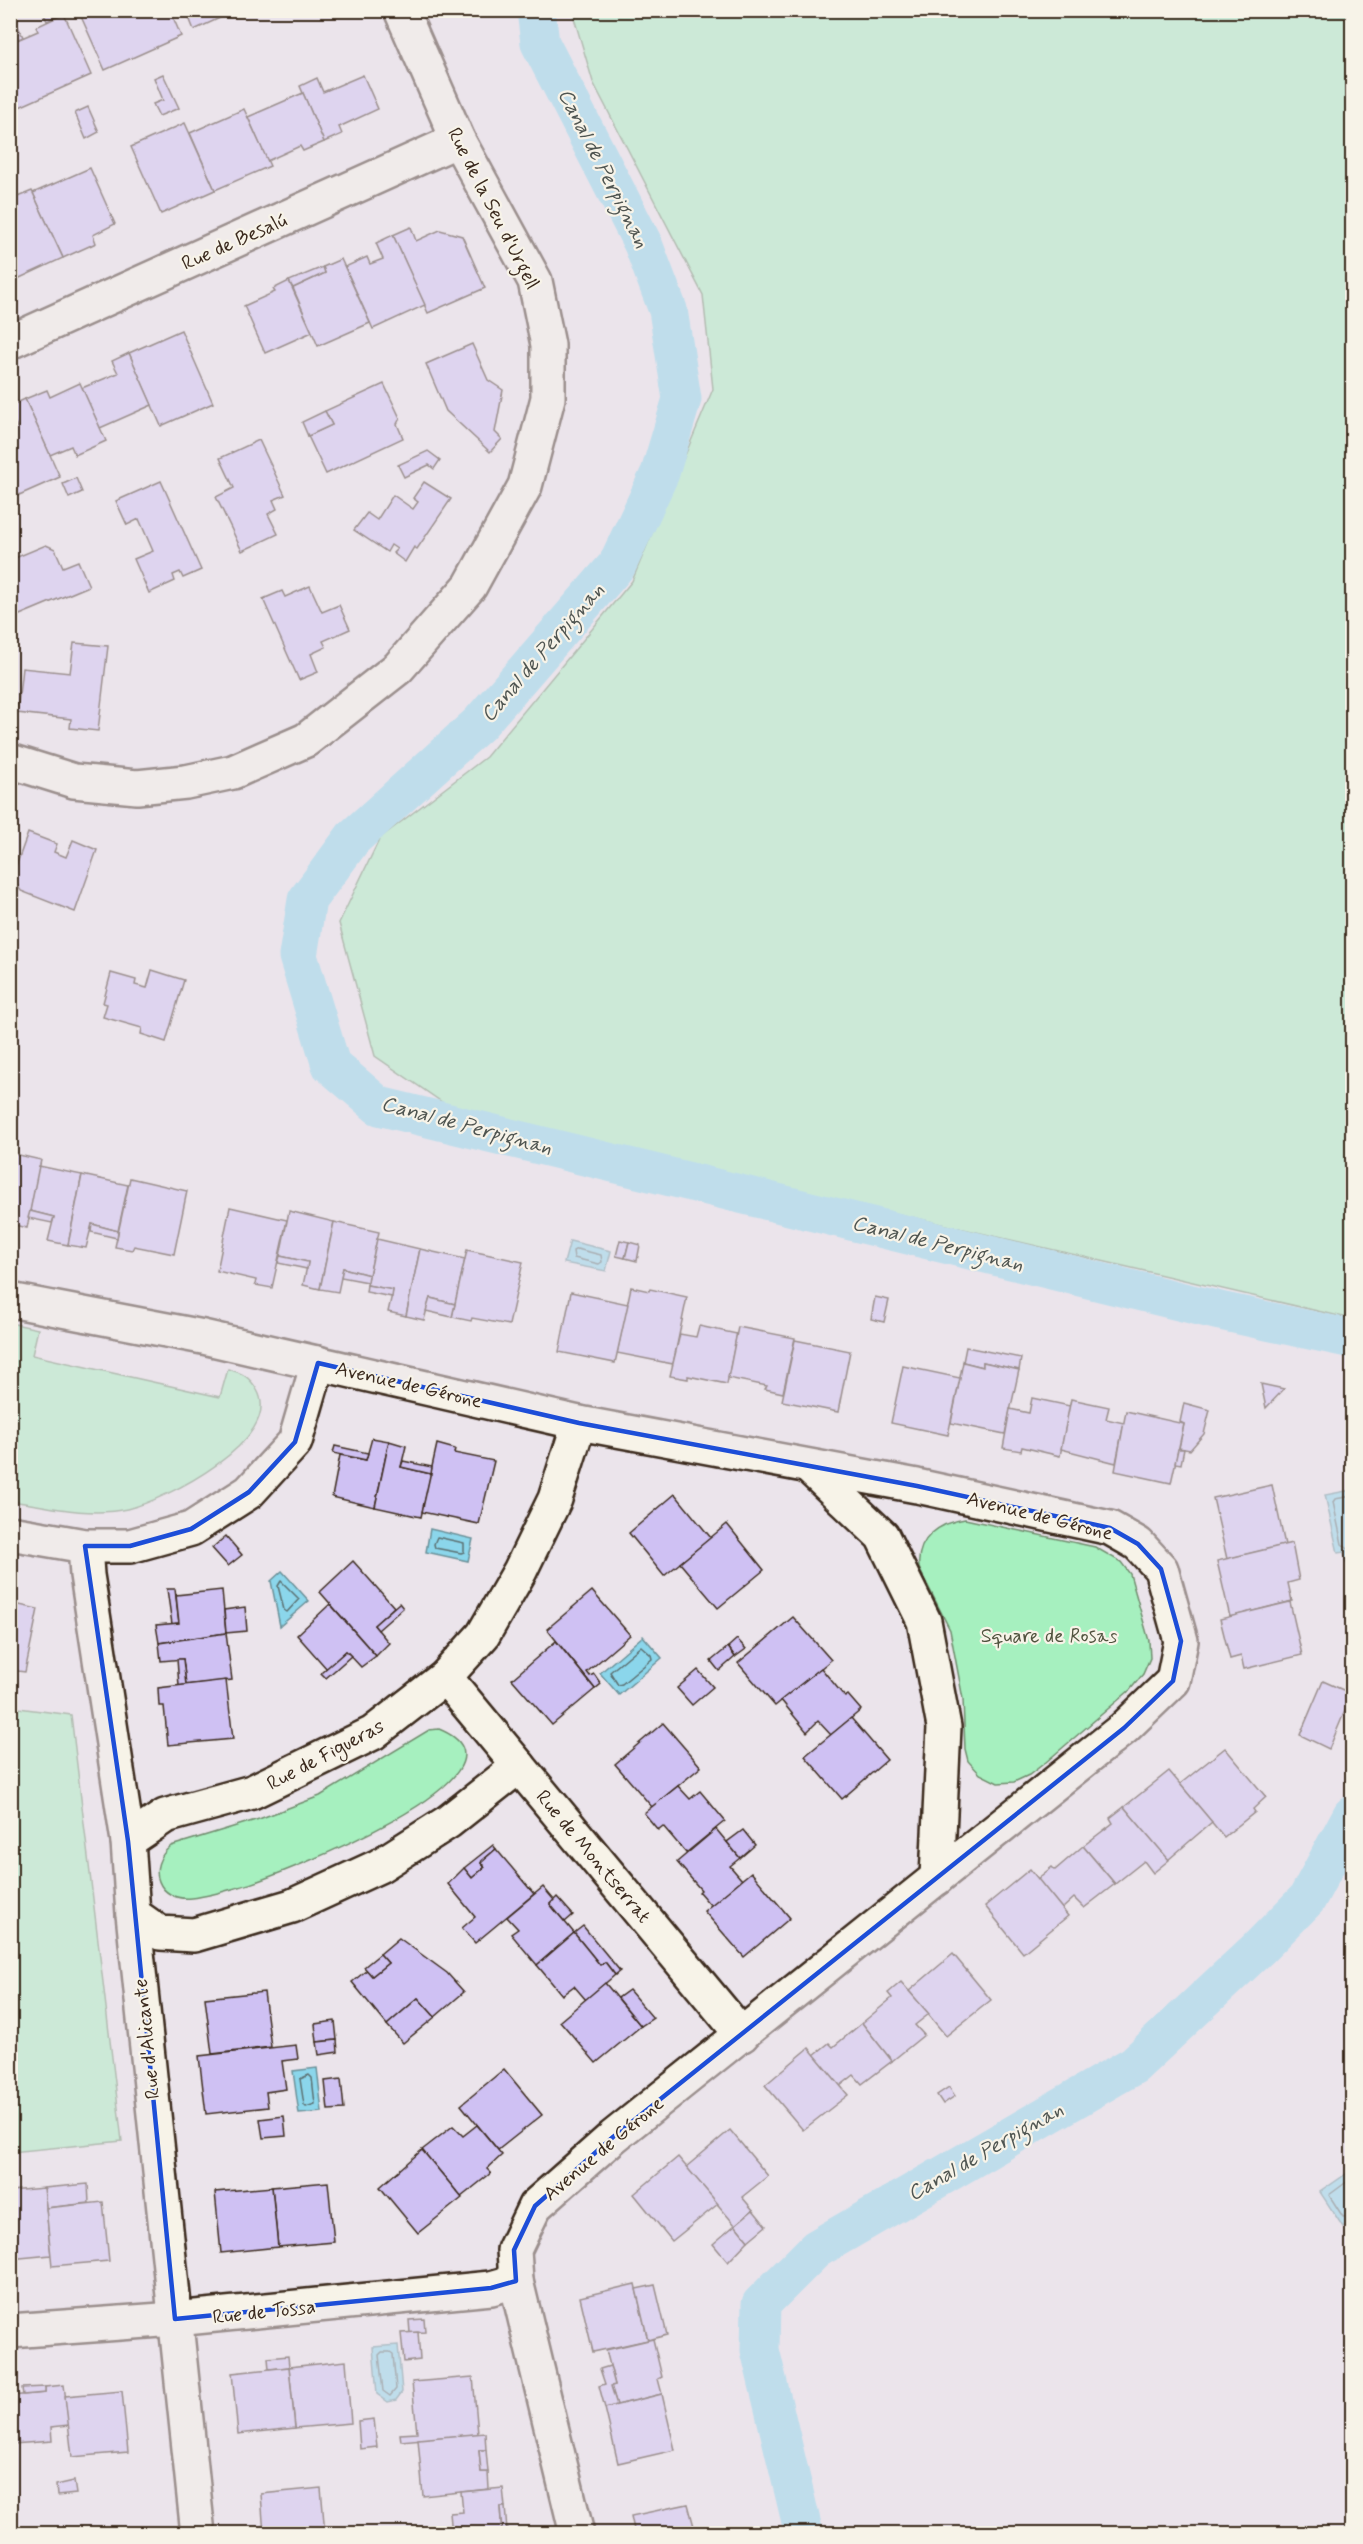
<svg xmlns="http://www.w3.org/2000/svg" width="1363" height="2544" font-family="Mynerve,sans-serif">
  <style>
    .green { fill: #a6f0bf; stroke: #708d6e; stroke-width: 1.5 }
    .water { fill: #8bd6eb; stroke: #6b9199; stroke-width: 1.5 }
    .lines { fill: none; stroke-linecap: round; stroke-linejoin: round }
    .shore { stroke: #5b6f70; stroke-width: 1.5 }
    .canal { stroke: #8bd6eb; stroke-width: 39 }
    .building { fill: #cfc1f3; stroke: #3b2a1e; stroke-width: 1.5 }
    .minor-casing { stroke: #3b2a1e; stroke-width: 38 }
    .minor { stroke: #f7f3e8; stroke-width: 33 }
    .marked { fill: none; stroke: #1d4ed8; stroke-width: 4.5; stroke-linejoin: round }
    .labels { text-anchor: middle; stroke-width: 4.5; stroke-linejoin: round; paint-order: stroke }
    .street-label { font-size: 20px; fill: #3b2a1e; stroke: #f7f3e8 }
    .park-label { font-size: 20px; fill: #50523e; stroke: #f7f3e8 }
    .water-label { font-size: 21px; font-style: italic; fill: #4f5551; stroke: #f7f3e8 }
  </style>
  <rect width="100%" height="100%" fill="#ebe4eb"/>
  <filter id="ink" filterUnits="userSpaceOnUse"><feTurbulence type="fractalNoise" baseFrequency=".0167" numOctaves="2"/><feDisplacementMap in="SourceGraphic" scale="12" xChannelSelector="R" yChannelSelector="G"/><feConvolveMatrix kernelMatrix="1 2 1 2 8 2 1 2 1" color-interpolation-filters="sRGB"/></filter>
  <g filter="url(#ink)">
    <g class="green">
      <polygon points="572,11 1352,11 1352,1319 455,1111 375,1056 339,923 380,838 486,757 632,581 713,389 703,295 593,82"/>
      <path d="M10 1323 38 1329 32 1355 220 1397 228 1369C242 1373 250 1377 257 1390 285 1439 164 1501 127 1509 90 1517 49 1507 12 1501L19 1472 11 1469Z"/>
      <path d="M965 1519 1095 1547 1121 1562 1130 1574 1149 1641 1150 1658 1143 1674 1130 1690 1046 1762 1029 1775 1014 1782 998 1783 980 1774 968 1761 965 1749 963 1699 950 1630 919 1568C916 1538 939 1523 965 1519Z"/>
      <polygon points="11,1707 71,1715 122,2141 11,2152"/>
      <path d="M439 1729C546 1773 276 1876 246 1885 229 1890 210 1896 192 1898 158 1902 145 1867 171 1846L259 1819 320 1796 429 1730Z"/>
    </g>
    <g class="water">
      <polygon points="570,1241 611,1251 606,1271 564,1263"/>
      <polygon points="1352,1490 1352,1562 1346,1563 1344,1552 1338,1553 1325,1495"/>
      <polygon points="430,1529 473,1539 468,1561 426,1552"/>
      <polygon points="282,1571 309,1601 280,1626 271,1581"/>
      <polygon points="643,1636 662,1658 619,1695 600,1673"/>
      <polygon points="317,2068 322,2112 299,2114 293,2071"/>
      <polygon points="1352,2170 1352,2221 1343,2227 1320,2192"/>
      <polygon points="398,2345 402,2392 396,2400 388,2402 377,2394 373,2347"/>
    </g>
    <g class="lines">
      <g class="shore">
        <polygon points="577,1249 601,1255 602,1262 599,1264 574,1258 573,1251"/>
        <polyline points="1352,1496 1335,1499 1333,1502 1342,1544 1348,1549 1352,1556"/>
        <polygon points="437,1537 464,1543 464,1552 461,1553 435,1548 434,1544"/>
        <polygon points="281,1581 299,1599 287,1612 284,1610 278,1586"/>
        <polygon points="641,1646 651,1655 652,1659 622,1684 618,1685 610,1672"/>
        <polygon points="309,2075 312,2078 315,2104 306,2107 304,2105 300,2079"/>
        <polyline points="1352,2178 1329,2195 1343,2217 1352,2216"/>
        <polygon points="382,2352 390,2352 393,2354 396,2389 390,2396 383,2391 379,2355"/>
      </g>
      <g class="canal">
        <polyline points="536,10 540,43 643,244 668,310 682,399 660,473 617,565 479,724 353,838 307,900 298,956 331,1065 379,1106 1220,1311 1352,1339"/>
        <polyline points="804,2534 760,2350 761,2304 816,2249 1134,2065 1259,1948 1307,1899 1352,1815"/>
      </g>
    </g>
    <g class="building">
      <polygon points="42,10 63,10 64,14 47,21"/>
      <polygon points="84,10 170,10 181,36 105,70 79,12"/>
      <polygon points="186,10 237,10 194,30"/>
      <polygon points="64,14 91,75 15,109 10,99 10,43 38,31 36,27"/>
      <polygon points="13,16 23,37 10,43 10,17"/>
      <polygon points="163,74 179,108 159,116 153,104 163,100 154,78"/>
      <polygon points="363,75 378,109 339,127 342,134 324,142 300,86 317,78 323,92"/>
      <polygon points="303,93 324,142 303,151 300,146 267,161 248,117"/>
      <polygon points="88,107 99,132 86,139 75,113"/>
      <polygon points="244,109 270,166 215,190 190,133"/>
      <polygon points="185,123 215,190 161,214 131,147"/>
      <polygon points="90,168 115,224 93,235 96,243 63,258 33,193"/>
      <polygon points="32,191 63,258 11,282 10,200"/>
      <polygon points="411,227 416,241 440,230 462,236 485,288 428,313 393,235"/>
      <polygon points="393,235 425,305 373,329 345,267 367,257 370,264 383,259 376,243"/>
      <polygon points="341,259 370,323 318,346 293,288 325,273 323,267"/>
      <polygon points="323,267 325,273 293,288 289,281"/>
      <polygon points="289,281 312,332 265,353 244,306 275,292 273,289"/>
      <polygon points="181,330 213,403 161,426 129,353"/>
      <polygon points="472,344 488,380 503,390 495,432 502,439 490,452 446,411 426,364"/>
      <polygon points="129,353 152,405 100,428 82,388 118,373 112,361"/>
      <polygon points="80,383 106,441 75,455 71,446 50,455 25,399 47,390 50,397"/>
      <polygon points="384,384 400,418 397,424 403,438 326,474 308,436 332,425 325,411"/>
      <polygon points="25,399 60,477 10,499 10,430 17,427 10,412 10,406"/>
      <polygon points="325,411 332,425 308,436 302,422"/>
      <polygon points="259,440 285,495 273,500 277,509 268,514 278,534 242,551 216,497 234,488 220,458"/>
      <polygon points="428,451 440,460 434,469 429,465 404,477 398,465"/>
      <polygon points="76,478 82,492 69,498 63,484"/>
      <polygon points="161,481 201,570 183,578 180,572 173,575 175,581 149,593 134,559 153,551 139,519 127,525 116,501"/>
      <polygon points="424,482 451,499 417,549 414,547 405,562 393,553 397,549 391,545 387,552 354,530 367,513 377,520 393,495 413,509 418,502 413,498"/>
      <polygon points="46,545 55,549 63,567 78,561 89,586 10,619 10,560"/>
      <polygon points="310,586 322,612 339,605 350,629 323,641 326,647 311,654 318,672 299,680 263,599 282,591 285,597"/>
      <polygon points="74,643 108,646 98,731 70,728 71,719 17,713 22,668 70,673"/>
      <polygon points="28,833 57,844 54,852 66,857 73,840 97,850 75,912 21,891 12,877"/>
      <polygon points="152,970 184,980 166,1042 141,1034 142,1028 103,1017 107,1004 103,1003 111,973 136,980 135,985 147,988"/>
      <polygon points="10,1153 41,1160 27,1228 10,1224"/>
      <polygon points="39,1166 82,1175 68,1245 48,1241 54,1217 30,1211"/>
      <polygon points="82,1175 128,1185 118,1231 92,1224 86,1248 68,1245"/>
      <polygon points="130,1178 187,1191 174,1254 134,1246 132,1250 115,1247"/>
      <polygon points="230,1207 287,1220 272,1288 255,1285 256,1280 217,1271"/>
      <polygon points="30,1211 54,1217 52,1223 28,1218"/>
      <polygon points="289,1211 334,1222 320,1289 303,1285 308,1262 280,1256"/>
      <polygon points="334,1222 379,1232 369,1275 343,1268 338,1292 320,1289"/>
      <polygon points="92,1224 118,1231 117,1238 91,1232"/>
      <polygon points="377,1239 420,1249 406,1316 388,1312 393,1290 367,1285"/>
      <polygon points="620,1240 629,1242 625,1258 616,1256"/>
      <polygon points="629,1242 640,1245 637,1261 625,1258"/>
      <polygon points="420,1249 465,1259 455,1304 430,1298 424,1320 406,1316"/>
      <polygon points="467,1250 523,1262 509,1325 472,1318 471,1321 452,1317"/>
      <polygon points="280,1256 308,1262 307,1269 278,1263"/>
      <polygon points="343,1268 369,1275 368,1282 341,1277"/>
      <polygon points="367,1285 393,1290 392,1297 366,1292"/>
      <polygon points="631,1287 649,1291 650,1289 687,1297 673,1364 617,1353"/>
      <polygon points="571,1292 628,1304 615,1363 559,1352"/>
      <polygon points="875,1297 889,1300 884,1322 871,1319"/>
      <polygon points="430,1298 455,1304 452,1317 426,1311"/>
      <polygon points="699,1326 737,1334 727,1384 688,1376 688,1379 670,1376 680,1334 696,1337"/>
      <polygon points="738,1327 795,1338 783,1393 765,1389 767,1386 728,1378"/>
      <polygon points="795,1340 850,1351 838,1412 782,1401"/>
      <polygon points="966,1347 1021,1358 1019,1370 983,1362 983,1367 963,1362"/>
      <polygon points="963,1362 983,1367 983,1362 1019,1370 1005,1434 951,1423"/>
      <polygon points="903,1366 960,1378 948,1435 891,1423"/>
      <polygon points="1261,1384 1284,1389 1266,1408"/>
      <polygon points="1032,1398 1070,1406 1060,1456 1022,1447 1021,1451 1003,1448 1010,1409 1029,1413"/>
      <polygon points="1071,1399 1109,1407 1106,1419 1124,1423 1116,1463 1061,1449"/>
      <polygon points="1184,1403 1210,1410 1204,1434 1190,1450 1179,1448 1184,1424 1180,1422"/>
      <polygon points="1126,1411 1184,1424 1171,1483 1115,1471"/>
      <polygon points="372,1438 389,1441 375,1507 332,1497 340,1455 366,1460"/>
      <polygon points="389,1441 406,1446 401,1467 431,1474 421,1517 375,1507"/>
      <polygon points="437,1444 455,1449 454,1453 494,1461 479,1524 422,1512"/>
      <polygon points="335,1446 368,1453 366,1460 333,1453"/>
      <polygon points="1178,1449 1184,1449 1181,1464 1175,1463"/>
      <polygon points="403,1461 432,1467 431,1474 401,1467"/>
      <polygon points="1272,1485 1285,1545 1227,1559 1213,1498"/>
      <polygon points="675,1494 711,1538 664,1576 629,1533"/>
      <polygon points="727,1524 764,1570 718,1608 680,1563"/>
      <polygon points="226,1536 242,1555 228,1566 212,1548"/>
      <polygon points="1292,1543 1299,1580 1288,1583 1292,1601 1230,1617 1217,1561"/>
      <polygon points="353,1561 394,1607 374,1625 389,1643 376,1656 320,1592"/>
      <polygon points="167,1589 175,1589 179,1623 172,1624"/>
      <polygon points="222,1590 226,1633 159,1643 156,1625 179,1623 176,1595"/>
      <polygon points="592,1591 630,1635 587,1672 590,1676 594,1674 601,1684 595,1689 547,1629"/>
      <polygon points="1290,1602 1302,1655 1244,1669 1241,1656 1230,1659 1220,1619"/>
      <polygon points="10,1603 38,1609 25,1672 10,1670"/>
      <polygon points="399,1603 403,1608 378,1630 374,1625"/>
      <polygon points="330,1604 376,1656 361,1667 346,1651 327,1669 297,1635"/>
      <polygon points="245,1607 247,1631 226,1633 224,1610"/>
      <polygon points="793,1617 831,1660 775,1706 738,1663"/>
      <polygon points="226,1633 232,1680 186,1685 183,1659 161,1661 159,1643"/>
      <polygon points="737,1639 746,1649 735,1657 728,1647"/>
      <polygon points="556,1641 595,1689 552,1725 512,1679"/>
      <polygon points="728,1647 735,1657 719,1671 711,1661"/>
      <polygon points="346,1651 351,1656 326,1678 321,1673"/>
      <polygon points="177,1659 183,1659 186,1685 179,1686"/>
      <polygon points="821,1668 845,1697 848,1695 861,1710 831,1735 818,1721 807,1732 781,1700"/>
      <polygon points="698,1670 713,1687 692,1705 677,1688"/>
      <polygon points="226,1680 233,1739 168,1745 164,1706 159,1706 158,1688"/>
      <polygon points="1323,1681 1352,1694 1329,1749 1300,1735"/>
      <polygon points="851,1718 887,1760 842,1799 805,1756"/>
      <polygon points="663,1723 701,1767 652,1807 615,1764"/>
      <polygon points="1225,1748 1266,1797 1253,1809 1255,1812 1224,1837 1180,1784"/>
      <polygon points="1169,1771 1212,1822 1168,1860 1124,1807"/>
      <polygon points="678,1786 690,1799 700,1791 725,1821 686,1853 663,1826 658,1830 644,1813"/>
      <polygon points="1124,1807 1169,1860 1153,1873 1144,1861 1115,1884 1083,1846 1113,1823 1110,1818"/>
      <polygon points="716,1829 740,1858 730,1866 742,1880 711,1906 699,1892 701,1890 677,1862"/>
      <polygon points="743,1830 755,1845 740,1858 727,1842"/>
      <polygon points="493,1845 496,1849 482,1861 481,1863 485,1867 472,1878 464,1868"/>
      <polygon points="1083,1846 1115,1884 1084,1908 1074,1898 1062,1909 1037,1879 1052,1867 1055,1870"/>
      <polygon points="496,1849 534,1894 475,1943 462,1928 475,1917 448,1884 464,1868 472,1878 485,1867 481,1863 482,1861"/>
      <polygon points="1030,1869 1068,1916 1023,1953 985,1906"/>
      <polygon points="751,1872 790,1918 744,1957 704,1911"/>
      <polygon points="543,1887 554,1900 550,1904 574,1933 537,1965 511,1934 518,1929 507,1917"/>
      <polygon points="557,1897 573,1915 565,1922 550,1904"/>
      <polygon points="583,1926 620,1971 615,1975 605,1962 600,1965 574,1933"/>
      <polygon points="574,1933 600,1965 605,1962 615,1975 586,2000 574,1986 562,1995 537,1965"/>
      <polygon points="399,1938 447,1973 464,1992 435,2017 418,1998 387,2025 352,1982 367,1970 372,1976 388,1963 380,1954"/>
      <polygon points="380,1954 388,1963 372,1976 364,1967"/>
      <polygon points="953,1954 991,2000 946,2036 909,1991"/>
      <polygon points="901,1982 929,2014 915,2025 924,2035 892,2061 862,2023 892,1998 888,1993"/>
      <polygon points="605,1983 641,2026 596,2063 560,2021"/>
      <polygon points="629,1990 653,2018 641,2026 618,1998"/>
      <polygon points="264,1992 271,2047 212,2054 205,1998"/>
      <polygon points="418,1998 435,2017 403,2043 387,2025"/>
      <polygon points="335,2021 337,2040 317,2042 315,2024"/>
      <polygon points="862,2023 892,2061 862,2084 854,2075 840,2086 814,2055 829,2043 833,2047"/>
      <polygon points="337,2040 338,2052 319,2055 317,2042"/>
      <polygon points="296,2045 298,2059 282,2061 286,2089 266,2092 268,2107 206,2114 199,2056"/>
      <polygon points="809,2048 848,2095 803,2130 765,2085"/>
      <polygon points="504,2069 542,2115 498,2150 461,2105"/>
      <polygon points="341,2079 344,2109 328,2110 325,2081"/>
      <polygon points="949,2087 955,2096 943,2104 937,2095"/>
      <polygon points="284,2116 286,2136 263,2138 260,2119"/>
      <polygon points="477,2125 502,2155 487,2169 491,2173 461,2197 422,2150 453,2126 463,2136"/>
      <polygon points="730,2130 768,2176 742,2197 753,2210 735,2225 686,2167"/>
      <polygon points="422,2150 462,2198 418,2233 380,2187"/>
      <polygon points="678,2157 718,2204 672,2241 634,2194"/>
      <polygon points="328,2182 334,2242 278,2247 272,2187"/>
      <polygon points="88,2184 89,2203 46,2208 44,2188"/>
      <polygon points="272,2187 278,2247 221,2253 215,2192"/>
      <polygon points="44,2188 51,2255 10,2259 10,2191"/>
      <polygon points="103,2202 109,2261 52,2266 46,2208"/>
      <polygon points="753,2210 766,2226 748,2241 735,2225"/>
      <polygon points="735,2225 748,2241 728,2262 713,2244"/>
      <polygon points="635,2284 648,2340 593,2352 580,2297"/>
      <polygon points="655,2285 667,2335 648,2340 636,2289"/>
      <polygon points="424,2319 425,2332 410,2333 409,2320"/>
      <polygon points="418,2332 420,2360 404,2362 401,2333"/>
      <polygon points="653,2339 662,2377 658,2379 662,2394 617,2405 611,2386 615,2385 606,2350"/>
      <polygon points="288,2356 289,2367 269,2369 268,2358"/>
      <polygon points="346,2361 351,2423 295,2428 289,2367"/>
      <polygon points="610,2366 615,2385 611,2386 617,2405 605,2408 599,2386 605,2384 600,2369"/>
      <polygon points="289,2367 295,2428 238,2434 232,2373"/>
      <polygon points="473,2377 478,2434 401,2441 400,2434 417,2433 412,2382"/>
      <polygon points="64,2385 69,2425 51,2427 52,2441 13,2444 10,2396 45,2393 45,2387"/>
      <polygon points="45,2387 45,2393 23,2395 22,2388"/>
      <polygon points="122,2391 128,2452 72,2457 65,2396"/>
      <polygon points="662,2394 675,2450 618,2463 605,2408"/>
      <polygon points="374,2419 377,2447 360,2449 358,2421"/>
      <polygon points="485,2433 486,2450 479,2450 481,2472 488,2472 489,2489 423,2496 418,2439"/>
      <polygon points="479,2450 486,2450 488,2472 481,2472"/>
      <polygon points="74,2481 76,2494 57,2496 56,2485"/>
      <polygon points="321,2488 325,2534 264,2534 261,2494"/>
      <polygon points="503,2488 505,2507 500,2507 502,2534 452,2534 450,2513 463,2512 461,2492"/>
      <polygon points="688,2504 696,2534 635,2534 631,2516"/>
      <polygon points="500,2507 505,2507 507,2530 502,2531"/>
    </g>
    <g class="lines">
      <defs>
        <g id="minor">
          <polyline points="10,342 458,140"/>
          <polyline points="10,761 74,781 137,787 186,782 233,772 306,740 398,668 470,586 525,486 548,398 548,345 535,281 458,140 401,10"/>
          <polyline points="10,1300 203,1337 579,1423 917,1486 1110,1528 1138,1544 1161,1569 1181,1641 1173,1681 1124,1728 613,2137 535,2206 514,2250 516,2281 577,2534"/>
          <polyline points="809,1467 882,1536 924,1621 944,1727 937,1878"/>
          <polyline points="10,1533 85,1546 130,1546 191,1529 249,1492 295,1442 318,1363"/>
          <polyline points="85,1546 87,1575 128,1841 133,1914 198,2534"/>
          <polyline points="445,1677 742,2035"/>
          <polyline points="128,1841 165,1816 252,1792 373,1733 445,1677 483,1635 520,1571 555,1499 579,1423"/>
          <polyline points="133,1914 160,1933 194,1935 292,1906 379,1866 448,1822 519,1766"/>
          <polyline points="10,2331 175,2319 491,2288 516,2281"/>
        </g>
      </defs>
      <use href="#minor" class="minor-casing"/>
      <use href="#minor" class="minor"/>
    </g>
  </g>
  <path d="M0 0H1363V2544H0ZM318 1363 579 1423 917 1486 1110 1528 1138 1544 1161 1569 1181 1641 1173 1681 1124 1728 613 2137 535 2206 514 2250 516 2281 491 2288 175 2319 128 1841 85 1546H130L191 1529 249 1492 295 1442Z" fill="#ebe4eb" fill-opacity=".55" fill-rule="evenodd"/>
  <path class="marked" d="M318 1363 579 1423 917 1486 1110 1528 1138 1544 1161 1569 1181 1641 1173 1681 1124 1728 613 2137 535 2206 514 2250 516 2281 491 2288 175 2319 128 1841 85 1546H130L191 1529 249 1492 295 1442Z"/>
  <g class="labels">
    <g class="street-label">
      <text transform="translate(494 208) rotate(63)" y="7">Rue de la Seu d'Urgell</text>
      <text transform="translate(234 241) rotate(-24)" y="7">Rue de Besalú</text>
      <text transform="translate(409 1384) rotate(13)" y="7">Avenue de Gérone</text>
      <text transform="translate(1040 1515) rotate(14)" y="7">Avenue de Gérone</text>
      <text transform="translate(325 1754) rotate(-28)" y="7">Rue de Figueras</text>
      <text transform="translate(594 1856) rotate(50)" y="7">Rue de Montserrat</text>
      <text transform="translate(146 2039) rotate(-96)" y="7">Rue d'Alicante</text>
      <text transform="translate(603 2148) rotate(-40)" y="7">Avenue de Gérone</text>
      <text transform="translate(264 2311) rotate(-6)" y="7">Rue de Tossa</text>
    </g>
    <g class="park-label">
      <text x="1049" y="1642">Square de Rosas</text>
    </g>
    <g class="water-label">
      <text transform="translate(604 168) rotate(63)" y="7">Canal de Perpignan</text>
      <text transform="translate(542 652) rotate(-49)" y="7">Canal de Perpignan</text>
      <text transform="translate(467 1125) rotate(15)" y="7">Canal de Perpignan</text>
      <text transform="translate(938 1243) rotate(14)" y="7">Canal de Perpignan</text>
      <text transform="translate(985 2151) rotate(-30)" y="7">Canal de Perpignan</text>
    </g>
  </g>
  <rect width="1363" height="2544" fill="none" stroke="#f7f3e8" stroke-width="36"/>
  <rect x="18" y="18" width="1327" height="2508" fill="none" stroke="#3b2a1e" stroke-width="2" filter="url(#ink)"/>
</svg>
